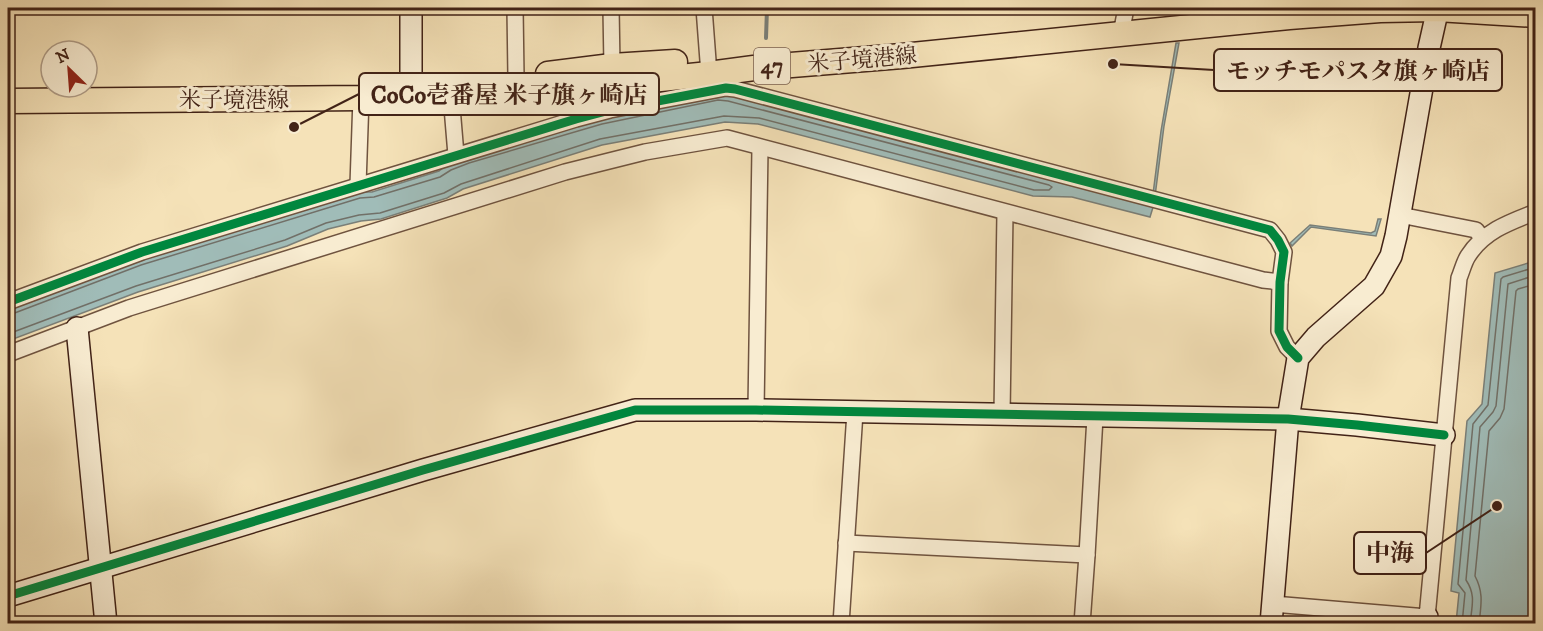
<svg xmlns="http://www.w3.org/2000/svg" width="1543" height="631" font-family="'IM FELL DW Pica','Noto Serif JP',serif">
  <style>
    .water { fill: #a0bcb8; stroke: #7a7f78; stroke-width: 1.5 }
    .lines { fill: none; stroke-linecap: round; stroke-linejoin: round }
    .shore { stroke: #717068; stroke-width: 1.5 }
    .stream { stroke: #7a7f78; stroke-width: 4 }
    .street-casing { stroke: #6f533f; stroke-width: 18 }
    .secondary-casing { stroke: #422317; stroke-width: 24 }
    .primary-casing { stroke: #422317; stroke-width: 27 }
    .street { stroke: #f8ecd1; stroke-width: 15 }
    .secondary { stroke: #f8ecd1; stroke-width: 21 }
    .primary { stroke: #f5e2b8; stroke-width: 24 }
    .cycleway-casing { stroke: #f8ecd1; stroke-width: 13 }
    .cycleway { stroke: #00873e; stroke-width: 9 }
    .labels { text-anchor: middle; stroke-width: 6; stroke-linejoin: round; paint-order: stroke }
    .shield { fill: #f8ecd1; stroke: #795f4f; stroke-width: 1.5 }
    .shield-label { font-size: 21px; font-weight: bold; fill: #422317 }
    .street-label { font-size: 22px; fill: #422317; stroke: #f8ecd1 }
    .leader { fill: none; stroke: #422317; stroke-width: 2 }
    .callout-dot { fill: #422317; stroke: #f8ecd1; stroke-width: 2 }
    .callout { fill: #f8ecd1; stroke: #422317; stroke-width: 2 }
    .callout-label { font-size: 24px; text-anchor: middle; font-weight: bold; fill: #422317 }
  </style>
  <rect width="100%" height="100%" fill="#f5e2b8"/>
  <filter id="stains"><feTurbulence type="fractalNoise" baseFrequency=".00333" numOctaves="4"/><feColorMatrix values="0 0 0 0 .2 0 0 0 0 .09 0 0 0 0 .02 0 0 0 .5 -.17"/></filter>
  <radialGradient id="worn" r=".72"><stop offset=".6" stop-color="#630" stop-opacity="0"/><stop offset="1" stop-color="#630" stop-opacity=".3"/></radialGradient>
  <g class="water">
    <polygon points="1176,43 1179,43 1164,126 1154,204 1150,217 1072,197 1033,196 758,124 725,122 602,145 463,189 447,198 381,219 361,221 328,229 287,246 138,292 8,341 8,309 137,260 359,192 372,192 439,171 448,164 600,118 723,94 1153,194 1161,131"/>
    <polygon points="1378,219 1381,219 1376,236 1311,227 1292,246 1290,243 1310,225 1371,233 1375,231"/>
    <polygon points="1535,261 1535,623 1456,623 1459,593 1451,591 1467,421 1482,404 1495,273"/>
  </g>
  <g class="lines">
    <g class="shore">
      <polyline points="8,314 12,314 141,265 360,198 374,197 440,177 451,170 469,163 602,124 718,100 728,101 1049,185 1052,187 1049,190 1034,190 759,118 724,116 600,139 461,184 444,193 380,213 359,215 326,223 285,240 136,286 8,334"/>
      <polyline points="1462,624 1465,593 1458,584 1473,424 1488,405 1501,279 1503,277 1536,267"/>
      <path d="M1470 624C1472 605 1476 595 1466 580L1480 427 1493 412 1496 406 1508 284 1536 275"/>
      <path d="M1479 624C1481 605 1484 593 1475 576L1489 431 1500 418 1504 409 1516 291 1518 289 1536 284"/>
    </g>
    <polyline class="stream" points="766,38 767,8"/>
    <defs>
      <g id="street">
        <polyline points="515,8 516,77"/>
        <polyline points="611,8 612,66"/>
        <polyline points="704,8 709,74"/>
        <polyline points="1121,34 1126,8"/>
        <polyline points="451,95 456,155"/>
        <polyline points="358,185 361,98"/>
        <polyline points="1400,215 1476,230 1482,238"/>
        <polyline points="8,302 142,252 576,119 610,110 726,88 735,89 1270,230 1278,240 1284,252 1280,282 1279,331 1287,347 1298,358"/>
        <polyline points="8,354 129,308 565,172 645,152 727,138 1263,280 1280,282"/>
        <polyline points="756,410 760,148"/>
        <polyline points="1002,414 1005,213"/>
        <polyline points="846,543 1087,555 1095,417"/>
        <path d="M1273 604 1427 617 1459 278C1462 271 1464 262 1468 256 1484 231 1510 222 1536 212"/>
        <polyline points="841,624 855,412"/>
        <polyline points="1082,624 1087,555"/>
      </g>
      <g id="secondary">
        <polyline points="411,96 411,8"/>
        <polyline points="77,328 106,624"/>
        <polyline points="8,596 423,470 635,410 756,410 1288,419 1357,425 1444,435"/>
        <polyline points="1271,624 1288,419 1298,358 1316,337 1374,286 1391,256 1396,236 1429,48 1438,8"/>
        <polyline points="1426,624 1427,617"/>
      </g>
      <g id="primary">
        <polyline points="548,74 612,66 675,62"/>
        <polyline points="8,101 361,98 514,92 612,84 709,74 754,68 902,56 1289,17 1380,10 1437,9 1536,15"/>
      </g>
    </defs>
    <use href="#street" class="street-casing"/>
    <use href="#secondary" class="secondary-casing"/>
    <use href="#primary" class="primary-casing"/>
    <use href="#street" class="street"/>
    <use href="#secondary" class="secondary"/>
    <use href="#primary" class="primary"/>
    <defs>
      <g id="cycleway">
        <polyline points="8,302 142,252 576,119 610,110 726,88 735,89 1270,230 1278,240 1284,252 1280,282 1279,331 1287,347 1298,358"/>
        <polyline points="8,596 423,470 635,410 756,410 1288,419 1357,425 1444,435"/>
      </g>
    </defs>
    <use href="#cycleway" class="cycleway-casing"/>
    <use href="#cycleway" class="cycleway"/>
  </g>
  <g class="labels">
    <rect class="shield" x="754" y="48" width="36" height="36" rx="4.5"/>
    <g class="shield-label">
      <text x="772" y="73">47</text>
    </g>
    <g class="street-label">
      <text transform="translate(862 59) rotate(-5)" y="8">米子境港線</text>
      <text x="234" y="107">米子境港線</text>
    </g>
  </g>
  <path class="leader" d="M1113 64L1214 70M294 127L359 94M1497 506L1426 553"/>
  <g class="callout-dot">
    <circle cx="1113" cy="64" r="6"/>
    <circle cx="294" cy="127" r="6"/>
    <circle cx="1497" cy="506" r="6"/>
  </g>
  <g class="callout">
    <rect x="1214" y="49" width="288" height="42" rx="6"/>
    <rect x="359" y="73" width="300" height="42" rx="6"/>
    <rect x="1354" y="532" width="72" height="42" rx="6"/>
  </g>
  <g class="callout-label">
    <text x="1358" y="79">モッチモパスタ旗ヶ崎店</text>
    <text x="509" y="103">CoCo壱番屋 米子旗ヶ崎店</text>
    <text x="1390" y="561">中海</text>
  </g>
  <rect width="1543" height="631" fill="none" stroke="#f5e2b8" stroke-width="30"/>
  <rect x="9" y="9" width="1525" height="613" fill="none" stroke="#422317" stroke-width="3"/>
  <rect x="15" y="15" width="1513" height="601" fill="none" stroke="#422317" stroke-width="1.5"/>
  <g transform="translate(69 69) rotate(335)"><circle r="28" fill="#f8ecd1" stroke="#af9c87" stroke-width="1.5"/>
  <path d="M0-4.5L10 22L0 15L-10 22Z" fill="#8f2418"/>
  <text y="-9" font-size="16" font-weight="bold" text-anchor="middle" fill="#422317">N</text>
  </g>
  <rect width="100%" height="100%" filter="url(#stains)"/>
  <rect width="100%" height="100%" fill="url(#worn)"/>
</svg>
